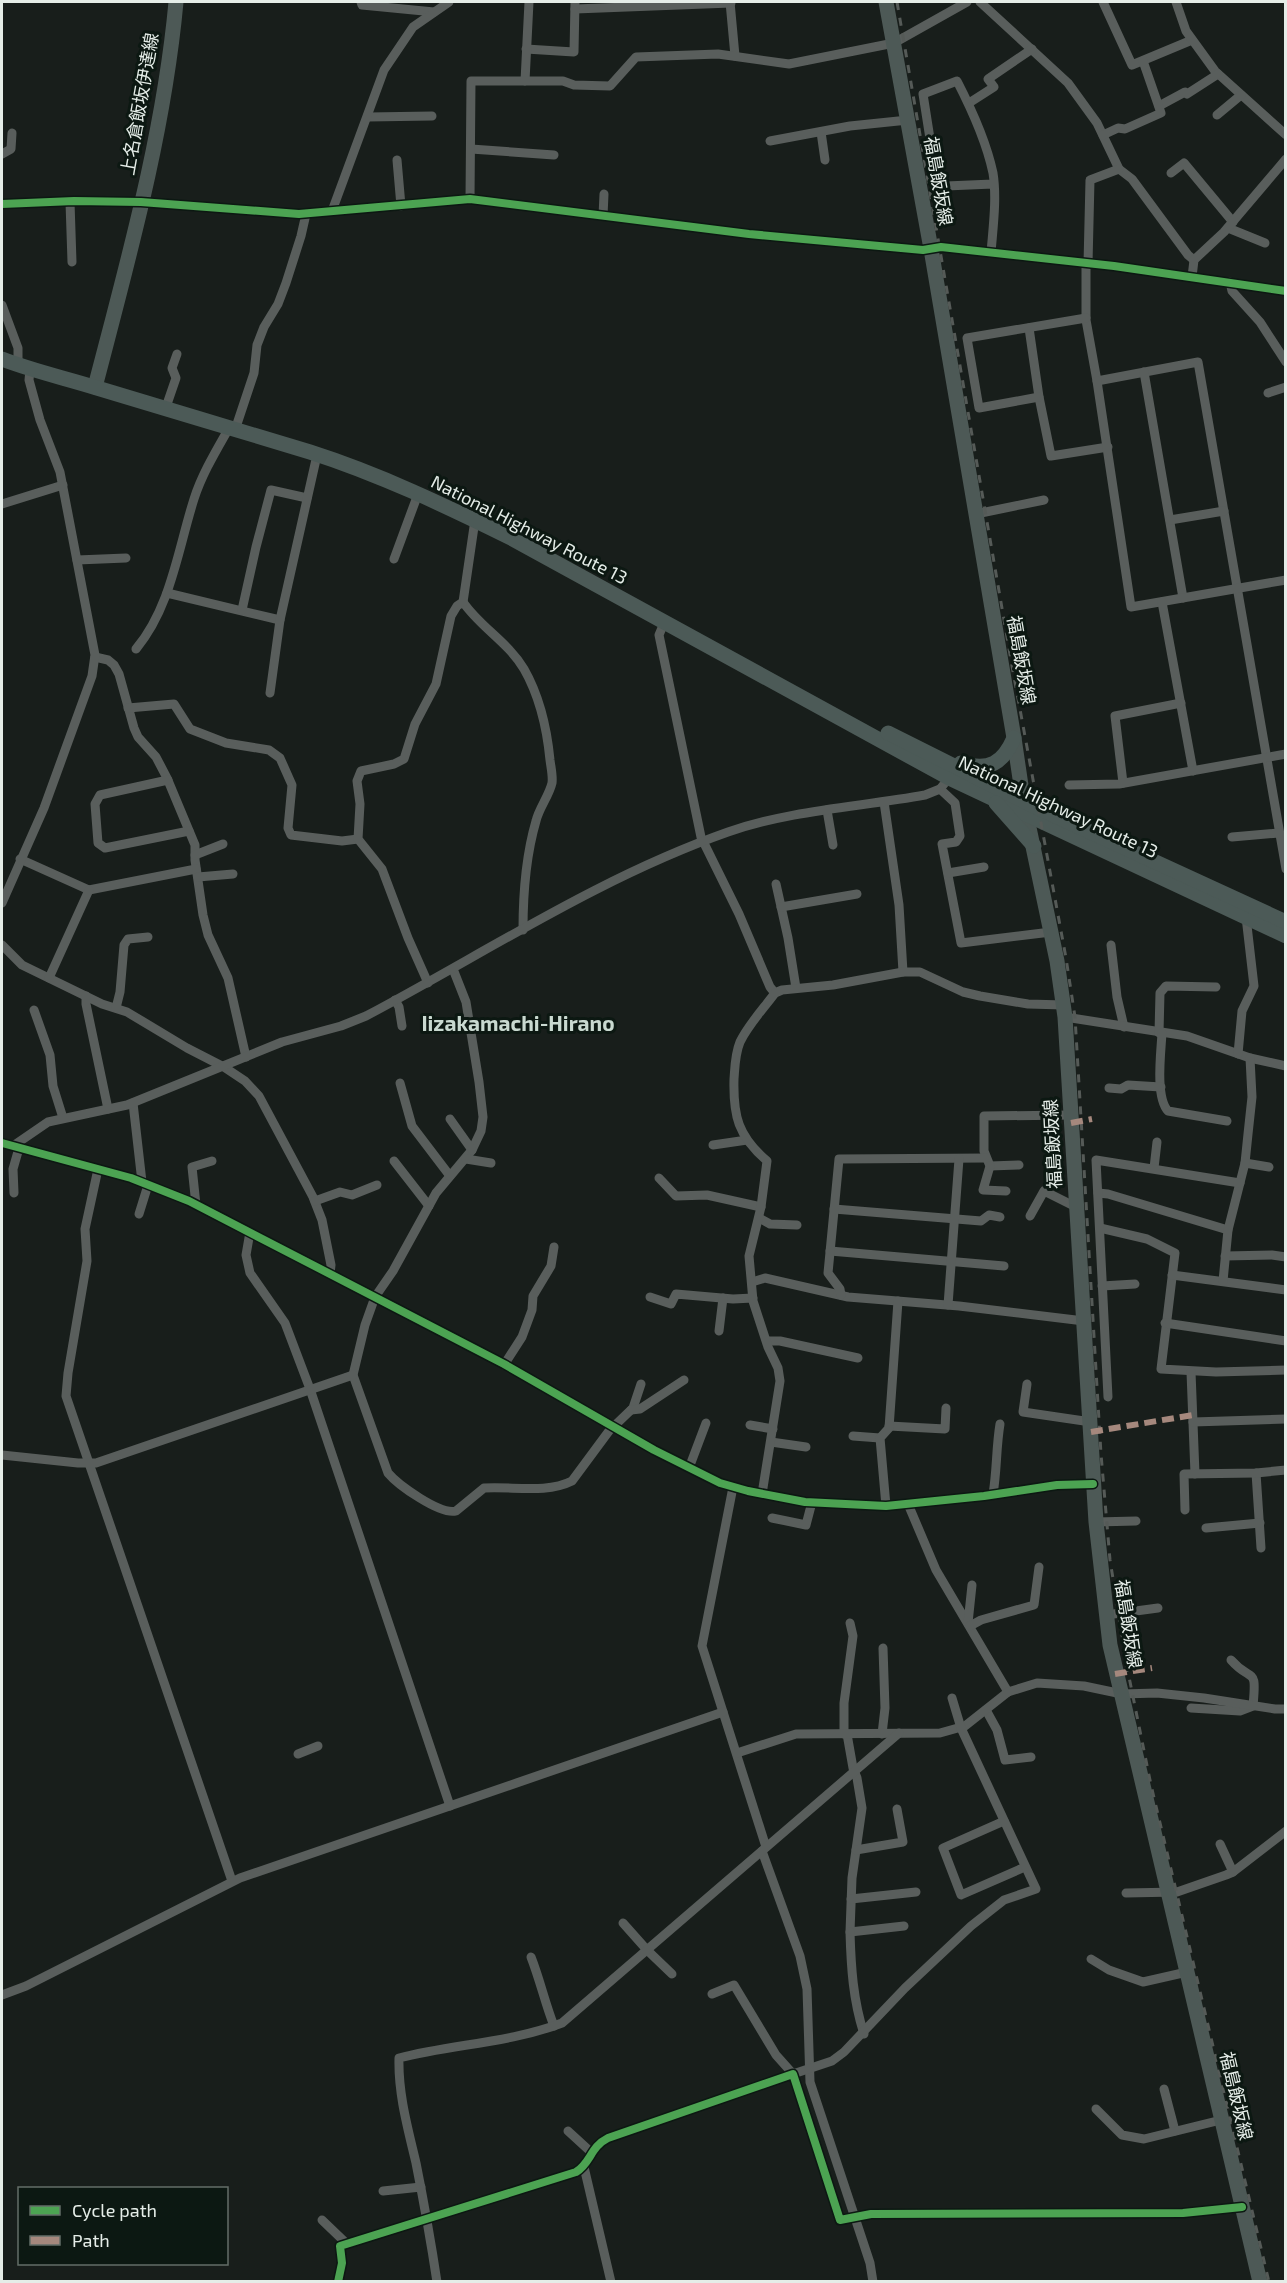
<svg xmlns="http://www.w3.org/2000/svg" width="1287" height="2283" font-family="'Exo 2','Noto Sans JP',sans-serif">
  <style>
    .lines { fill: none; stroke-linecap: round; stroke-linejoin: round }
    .minor { stroke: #595e5c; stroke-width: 9 }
    .primary { stroke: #4d5956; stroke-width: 15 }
    .trunk { stroke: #4c5a57; stroke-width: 15 }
    .rail { stroke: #555a57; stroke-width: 3; stroke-dasharray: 8 8; stroke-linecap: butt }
    .quiet { stroke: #a5887d; stroke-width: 6; stroke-dasharray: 12 6; stroke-linecap: butt }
    .cycleway-casing { stroke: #0c1812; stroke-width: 11 }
    .cycleway { stroke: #4ca352; stroke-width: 8 }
    .labels { text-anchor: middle; stroke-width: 6; stroke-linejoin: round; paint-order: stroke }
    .street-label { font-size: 18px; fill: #e5ede8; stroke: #0c1812 }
    .quarter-label { font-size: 21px; font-weight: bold; fill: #c9d9d0; stroke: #0c1812 }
  </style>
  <rect width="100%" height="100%" fill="#181e1b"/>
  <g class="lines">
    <g class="minor">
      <polyline points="361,2 362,5 434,12"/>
      <polyline points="730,2 735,56"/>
      <polyline points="980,2 1068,83 1097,123 1119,169 1132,179 1188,255 1194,260"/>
      <polyline points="1103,2 1132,65 1192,40"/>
      <polyline points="1176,2 1186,31 1215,71 1286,135"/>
      <polyline points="575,9 731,3"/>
      <polyline points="526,49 574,52 575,2"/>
      <polyline points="525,81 529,2"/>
      <polyline points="969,103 994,87 988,79 1032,49"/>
      <polyline points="1159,106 1185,92 1187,94 1218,74"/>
      <polyline points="1217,115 1241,95"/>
      <polyline points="368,117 432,116"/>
      <polyline points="821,132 825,160"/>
      <polyline points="1103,135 1118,128 1125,129 1161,113 1143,61"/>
      <polyline points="770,141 850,126 908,120"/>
      <polyline points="471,149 554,155"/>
      <polyline points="2,154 11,149 12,133"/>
      <polyline points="397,160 401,206"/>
      <polyline points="1171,173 1184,163 1233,222"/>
      <polyline points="470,199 471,81 563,81 574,85 610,86 636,57 718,54 789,64 894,43 967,2"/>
      <polyline points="70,202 72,262"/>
      <polyline points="2,204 74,201 141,202 299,214 470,199 749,234 923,250 941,247 1114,266 1286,291"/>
      <polyline points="332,211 384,70 413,27 449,2"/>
      <polyline points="603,216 604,194"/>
      <polyline points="1228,228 1265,243"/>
      <path d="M991 253C993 227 997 198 993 173 986 140 972 110 957 81L923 94 936 177 946 186 993 184"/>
      <polyline points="1086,263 1086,320 1097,381 1198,362 1286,869"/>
      <polyline points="1088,264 1090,180 1119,169"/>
      <polyline points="1192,277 1194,260 1224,232 1286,159"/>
      <polyline points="1230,282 1232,291 1260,322 1286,362"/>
      <polyline points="2,305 18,348 18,365"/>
      <polyline points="1029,328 1039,397 1051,456 1108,447"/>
      <polyline points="1144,372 1183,598"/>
      <polyline points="1097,381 1131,607 1286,580"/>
      <polyline points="1268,393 1286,387"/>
      <polyline points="1039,397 979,408 967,338 1086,318"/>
      <polyline points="165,410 176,378 172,368 177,354"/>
      <polyline points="235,430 254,373 257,345 264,327 278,304 286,283 301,236 306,214"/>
      <polyline points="2,504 63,485"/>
      <polyline points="976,514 1044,500"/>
      <polyline points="1170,520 1224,511"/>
      <polyline points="394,559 418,494"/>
      <polyline points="77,560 126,558"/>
      <polyline points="167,593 280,620"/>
      <path d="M463 602C480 627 508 642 524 669 540 697 547 729 550 760 551 768 553 776 552 783 549 796 539 808 536 821 526 855 523 894 523 930"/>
      <polyline points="1162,602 1193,771"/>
      <polyline points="242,610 256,547 271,490 307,498"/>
      <polyline points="664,623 659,635 701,837 739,914 770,987 775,993"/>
      <path d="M136 649C171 607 178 549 194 499 202 474 216 451 229 428"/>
      <polyline points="95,657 108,660 114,665 119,674 134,728 138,737 156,757 167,778 195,845 195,860 203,915 208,935 228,978 246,1057"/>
      <polyline points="270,693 280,620 317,455"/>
      <polyline points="128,708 174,704 190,729 226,743 269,750 280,758 292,785 288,828 291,835 342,841 358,839"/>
      <polyline points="168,780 100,795 95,804 98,843 105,848 189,831"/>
      <polyline points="1123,783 1115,716 1181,703"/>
      <polyline points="1069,785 1119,784 1286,754"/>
      <polyline points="940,789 955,803 960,836 956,842 942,844 961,943 1051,932"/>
      <polyline points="884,802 899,905 903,972"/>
      <polyline points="827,810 833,845"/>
      <polyline points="1232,837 1279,833"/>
      <polyline points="195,855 223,844"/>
      <polyline points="20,859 89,890 196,869"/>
      <polyline points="948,873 984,867"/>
      <polyline points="198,877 233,874"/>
      <polyline points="776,884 788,938 796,988"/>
      <polyline points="2,903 44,808 92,676 95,655 60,472 40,420 29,380 30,370"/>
      <polyline points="781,907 857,894"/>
      <polyline points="2,945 22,965 102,1004 127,1012 187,1048 224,1067 245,1081 259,1096 313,1197 322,1220 331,1265 330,1274"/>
      <polyline points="1111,945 1117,997 1124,1027"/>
      <path d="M453 969 466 1002 479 1082 483 1117 481 1131 472 1150 436 1193 393 1271 375 1297 365 1325 353 1375 388 1473C398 1485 440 1515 456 1511L484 1488C512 1486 546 1494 572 1481L609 1431 633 1408 641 1384"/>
      <polyline points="49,978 89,890"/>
      <polyline points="428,983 408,938 382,869 358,839 360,804 357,781 361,771 394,764 404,759 415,724 436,684 451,616 457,606 463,602 475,520"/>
      <polyline points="86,996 86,1004 108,1109"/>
      <polyline points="395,1000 399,1007 402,1026"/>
      <polyline points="116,1008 120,992 124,945 128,939 148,937"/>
      <polyline points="34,1010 50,1055 53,1086 63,1118"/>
      <polyline points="1065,1017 1187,1036 1250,1058 1286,1066"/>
      <polyline points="1159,1033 1160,993 1166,986 1216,987"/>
      <path d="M1162 1033C1161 1052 1155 1097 1168 1111L1227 1121"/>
      <polyline points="1238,1054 1242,1011 1254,986 1246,917"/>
      <polyline points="400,1083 412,1126 450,1176"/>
      <polyline points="1109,1088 1121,1089 1128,1085 1161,1087"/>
      <polyline points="133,1103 142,1182"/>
      <polyline points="450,1119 472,1150"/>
      <polyline points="2,1143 131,1178 189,1201 504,1364 654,1450 720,1483 748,1491 805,1502 886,1506 984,1496 1057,1485 1093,1484"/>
      <polyline points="713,1145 747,1140"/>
      <path d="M13 1146 48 1122 127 1105 282 1042 341 1026 366 1016C485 953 600 877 728 832 791 810 859 807 925 795L940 789 949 778"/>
      <polyline points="466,1159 491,1163"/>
      <polyline points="394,1161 429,1206"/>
      <polyline points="1245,1163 1269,1167"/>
      <polyline points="990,1166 1019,1165"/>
      <polyline points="1154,1168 1157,1142"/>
      <polyline points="98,1169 85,1229 87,1261 68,1373 66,1396 232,1881"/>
      <polyline points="659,1178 676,1196 707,1195 761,1207"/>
      <polyline points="1006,1191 983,1190 990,1166 984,1151 984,1116 1071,1115"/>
      <polyline points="14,1193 13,1169 19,1148"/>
      <polyline points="1098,1193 1108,1194 1228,1230"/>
      <polyline points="315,1201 340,1192 352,1195 377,1185"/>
      <polyline points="196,1205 192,1167 212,1161"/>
      <polyline points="834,1209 981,1221 989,1215 1000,1217"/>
      <polyline points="139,1214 148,1185"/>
      <polyline points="1030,1216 1044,1191 1076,1207"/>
      <polyline points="759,1218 770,1224 797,1225"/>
      <polyline points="1100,1228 1147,1239 1175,1253 1161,1369 1216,1372 1286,1370"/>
      <polyline points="250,1232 246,1255 250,1273 285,1323 310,1389 450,1806"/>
      <polyline points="830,1251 1004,1266"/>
      <polyline points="1225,1256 1272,1255 1286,1257"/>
      <polyline points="1172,1275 1286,1290"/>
      <polyline points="1223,1281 1228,1230 1245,1163 1248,1134 1252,1097 1250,1058"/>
      <polyline points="752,1282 765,1278 848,1297 959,1306 1084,1321"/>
      <polyline points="1102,1286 1135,1284"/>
      <polyline points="841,1295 840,1289 828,1273 839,1159 986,1158"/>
      <polyline points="650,1297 671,1304 676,1294 733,1299 753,1298"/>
      <polyline points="948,1305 959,1159"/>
      <polyline points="1165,1323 1286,1341"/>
      <polyline points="719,1331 723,1298"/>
      <polyline points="767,1341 780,1341 858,1358"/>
      <polyline points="504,1365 522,1337 532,1310 533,1296 551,1266 554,1247"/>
      <polyline points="1191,1372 1195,1474"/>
      <polyline points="1027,1384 1023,1412 1091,1422"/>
      <polyline points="1108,1397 1096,1160 1240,1183"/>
      <polyline points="631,1410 640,1409 684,1380"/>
      <polyline points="1193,1422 1286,1419"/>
      <polyline points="750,1425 773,1429"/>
      <polyline points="889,1426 945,1429 946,1408"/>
      <polyline points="853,1436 880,1438"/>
      <polyline points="771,1442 806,1447"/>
      <polyline points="2,1455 78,1463 96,1463 353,1375"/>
      <polyline points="689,1468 706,1423"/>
      <polyline points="1256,1473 1261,1548"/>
      <polyline points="733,1487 702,1646 766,1847"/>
      <path d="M762 1494 780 1381 778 1368 768 1347 753 1301 749 1256 761 1207 767 1161C738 1136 733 1116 734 1079 735 1066 735 1054 740 1042 748 1025 764 1008 775 993L782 990 833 985 903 972H920L963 992 980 996 1028 1004 1064 1005"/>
      <path d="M993 1494C997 1471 996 1448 1000 1424"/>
      <polyline points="908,1504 936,1570 1008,1692"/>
      <polyline points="886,1506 880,1438 889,1428 898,1301"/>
      <polyline points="1185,1510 1184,1474 1256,1473 1286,1470"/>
      <polyline points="772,1518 806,1525 812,1502"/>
      <polyline points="1096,1522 1136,1521"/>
      <polyline points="1206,1528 1260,1523"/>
      <polyline points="1106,1615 1158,1608"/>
      <polyline points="968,1623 972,1585"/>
      <polyline points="970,1626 981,1620 1034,1605 1039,1567"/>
      <path d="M1191 1708 1240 1711 1253 1706C1257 1664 1252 1684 1231 1660"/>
      <polyline points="986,1710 997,1730 1005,1760 1031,1757"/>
      <polyline points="844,1734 844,1703 853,1636 850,1623"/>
      <polyline points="847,1734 853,1768 857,1778 862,1808 852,1878 850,1932 904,1926"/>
      <polyline points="882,1734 885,1708 883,1648"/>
      <polyline points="737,1753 796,1734 940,1733 965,1726 1008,1692 1037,1683 1084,1686 1122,1694 1157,1693 1204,1698 1275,1709 1286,1709"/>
      <polyline points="298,1754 318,1746"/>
      <polyline points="1004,1821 943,1848 961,1895 1025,1867"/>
      <polyline points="1220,1844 1233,1872"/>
      <polyline points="856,1850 903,1842 897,1809"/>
      <polyline points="762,1851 800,1956 807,1989 810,2082 870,2263 873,2282"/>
      <polyline points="1126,1893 1177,1892 1226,1875 1233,1872 1286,1831"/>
      <polyline points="851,1899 916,1892"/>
      <polyline points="623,1923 647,1950 672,1974"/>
      <path d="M850 1932C851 1967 853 2000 864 2034"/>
      <path d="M531 1957C540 1980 545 2003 554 2026"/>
      <polyline points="1091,1959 1109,1970 1143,1982 1187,1972"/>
      <polyline points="712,1994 734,1985 776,2055 793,2074 832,2061 844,2052 905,1988 971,1926 1004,1900 1036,1889 961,1728 952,1698"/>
      <polyline points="2,1995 26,1986 240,1878 723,1712"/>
      <polyline points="1164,2089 1175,2131"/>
      <polyline points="1096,2109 1122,2135 1144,2139 1221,2120"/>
      <polyline points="568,2131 592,2153"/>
      <polyline points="584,2167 611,2282"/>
      <polyline points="383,2191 421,2187"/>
      <polyline points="322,2220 347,2244"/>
      <path d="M338 2282 342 2263 340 2246 576 2172C591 2163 590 2147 608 2138L793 2074 840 2220 871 2214 1183 2213 1242 2207"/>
      <path d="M437 2282C431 2242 424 2203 416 2163 408 2129 398 2094 399 2058 453 2044 510 2043 562 2023L899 1733"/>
    </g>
    <g class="primary">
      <polyline points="886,2 931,249 1014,738 1023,799 1057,961 1065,1017 1096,1522 1110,1645 1260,2282"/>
      <path d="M95 387C128 260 164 133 176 2"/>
    </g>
    <g class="trunk">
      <path d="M2 359C33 371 65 378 97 388 168 410 239 430 310 452 379 474 446 506 511 538L949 778 1286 936"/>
      <polyline points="888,733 1038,808 1286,922"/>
      <path d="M961 763C989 772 1003 763 1014 738"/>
      <polyline points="996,803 1034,846"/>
    </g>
    <polyline class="rail" points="897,2 1012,666 1066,958 1075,1017 1101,1454 1110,1560 1128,1672 1151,1785 1269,2282"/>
    <g class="quiet">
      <polyline points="1071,1123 1092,1119"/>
      <polyline points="1091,1432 1193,1415"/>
      <polyline points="1115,1674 1152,1668"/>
    </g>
    <defs>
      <g id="cycleway">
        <polyline points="2,204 74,201 141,202 299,214 470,199 749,234 923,250 941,247 1114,266 1286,291"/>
        <polyline points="2,1143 131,1178 189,1201 504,1364 654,1450 720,1483 748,1491 805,1502 886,1506 984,1496 1057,1485 1093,1484"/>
        <path d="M338 2282 342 2263 340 2246 576 2172C591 2163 590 2147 608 2138L793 2074 840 2220 871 2214 1183 2213 1242 2207"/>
      </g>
    </defs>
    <use href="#cycleway" class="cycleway-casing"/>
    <use href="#cycleway" class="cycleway"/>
  </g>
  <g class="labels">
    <g class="street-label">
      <text transform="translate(140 104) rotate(-80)" y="6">上名倉飯坂伊達線</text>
      <text transform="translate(938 181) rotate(80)" y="6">福島飯坂線</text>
      <text transform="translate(529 530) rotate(27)" y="6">National Highway Route 13</text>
      <text transform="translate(1021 660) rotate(80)" y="6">福島飯坂線</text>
      <text transform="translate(1058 807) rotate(25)" y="6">National Highway Route 13</text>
      <text transform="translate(1053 1144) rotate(-93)" y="6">福島飯坂線</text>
      <text transform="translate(1128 1624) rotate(81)" y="6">福島飯坂線</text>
      <text transform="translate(1236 2096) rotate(77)" y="6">福島飯坂線</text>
    </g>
    <g class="quarter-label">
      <text x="518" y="1031">Iizakamachi-Hirano</text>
    </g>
  </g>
  <rect width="1287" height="2283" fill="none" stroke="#e5ede8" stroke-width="6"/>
  <rect x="18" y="2187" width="210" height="78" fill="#0c1812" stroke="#636d68" stroke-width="1.5"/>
  <rect x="30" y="2206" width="30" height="9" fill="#4ca352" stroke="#636d68" stroke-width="1.5"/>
  <text x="72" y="2217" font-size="18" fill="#e5ede8">Cycle path</text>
  <rect x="30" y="2236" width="30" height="9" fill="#a5887d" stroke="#636d68" stroke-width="1.5"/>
  <text x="72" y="2247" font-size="18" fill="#e5ede8">Path</text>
</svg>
